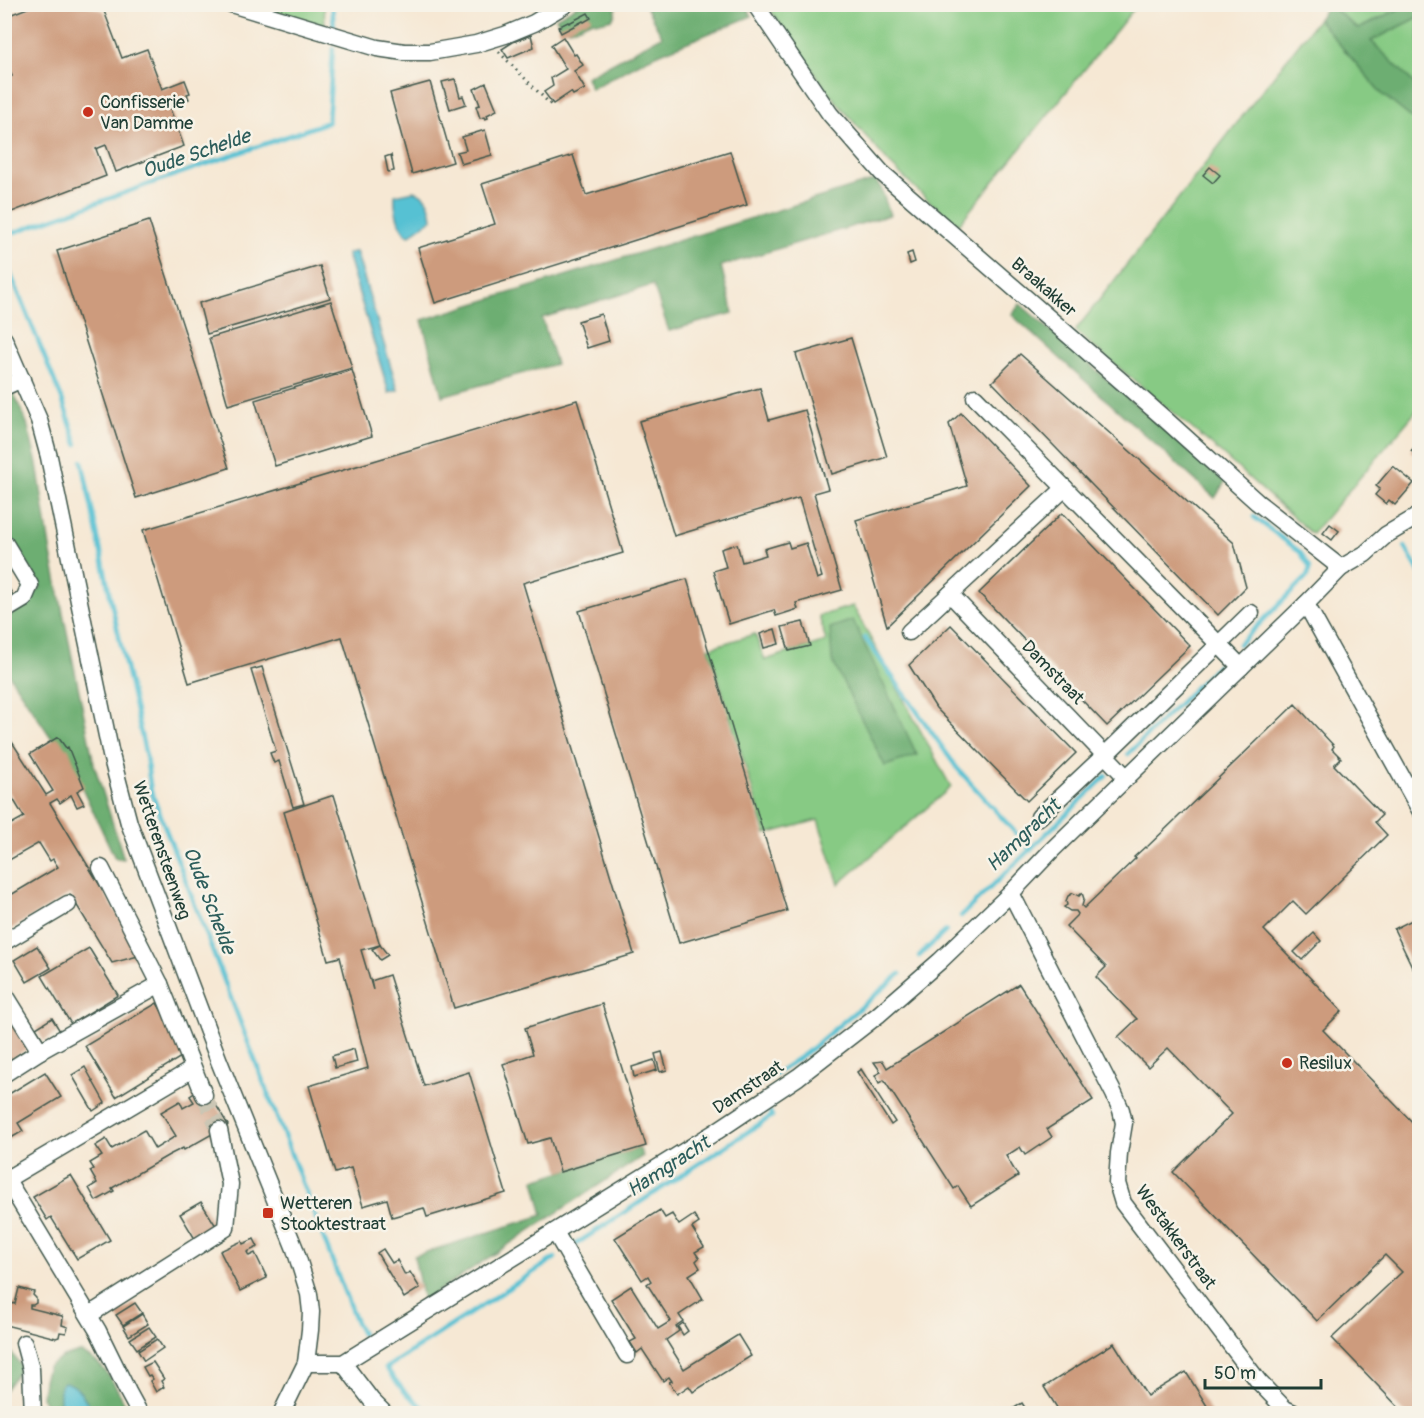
<svg xmlns="http://www.w3.org/2000/svg" width="1424" height="1418" font-family="Pangolin,sans-serif">
  <style>
    .green { fill: #87ca84; stroke: #53845c; stroke-width: 1.5 }
    .forest { fill: #6dae72; stroke: #467653; stroke-width: 1.5 }
    .water { fill: #57c1d3; stroke: #3b7f84; stroke-width: 1.5 }
    .lines { fill: none; stroke-linecap: round; stroke-linejoin: round }
    .stream { stroke: #57c1d3; stroke-width: 4.5 }
    .building { fill: #cd9b7d }
    .minor-tunnel { stroke: #cbc6b4; stroke-width: 16; stroke-dasharray: 16 8; stroke-linecap: butt }
    .minor-casing { stroke: #3f574c; stroke-width: 19 }
    .path { stroke: #3f574c; stroke-width: 3; stroke-dasharray: 1.5 4.5; stroke-linecap: butt }
    .minor { stroke: #fff; stroke-width: 16 }
    .poi-dot { fill: #c8321e; stroke: #f7f3e8; stroke-width: 2 }
    .labels { text-anchor: middle; stroke-width: 5; stroke-linejoin: round; paint-order: stroke }
    .poi-label { font-size: 18px; fill: #1f3d34; stroke: #f7f3e8; text-anchor: start }
    .street-label { font-size: 18px; fill: #1f3d34; stroke: #f7f3e8 }
    .water-label { font-size: 20px; font-style: italic; fill: #2d5e5c; stroke: #f7f3e8 }
  </style>
  <rect width="100%" height="100%" fill="#f7f3e8"/>
  <filter id="ink" filterUnits="userSpaceOnUse"><feTurbulence type="fractalNoise" baseFrequency=".0167" numOctaves="2"/><feDisplacementMap in="SourceGraphic" scale="12" xChannelSelector="R" yChannelSelector="G"/><feConvolveMatrix kernelMatrix="1 2 1 2 8 2 1 2 1" color-interpolation-filters="sRGB"/></filter>
  <filter id="wash" filterUnits="userSpaceOnUse"><feTurbulence type="fractalNoise" baseFrequency=".008" numOctaves="4" result="noise"/><feDisplacementMap in="SourceGraphic" scale="24" xChannelSelector="R" yChannelSelector="G"/><feGaussianBlur stdDeviation="1.35" result="paint"/><feColorMatrix in="noise" values="0 0 0 0 0 0 0 0 0 0 0 0 0 0 0 0 0 1.4 0 .05"/><feComposite in="paint" operator="in"/></filter>
  <g filter="url(#wash)">
    <rect width="100%" height="100%" fill="#f6e8d4"/>
    <g class="green">
      <polygon points="251,5 324,5 325,26"/>
      <polygon points="767,5 1137,5 959,224 930,202 889,163 828,92"/>
      <polygon points="1330,5 1407,5 1358,29"/>
      <polygon points="1419,17 1419,88 1371,41"/>
      <polygon points="1318,19 1383,95 1419,124 1419,408 1312,534 1213,446 1075,331"/>
      <polygon points="853,606 951,787 839,884 818,820 766,834 709,648 755,634 765,660 826,641 819,616"/>
    </g>
    <g class="forest">
      <polygon points="578,5 616,5 615,14 612,19 600,22 590,21 575,28 563,30 556,18"/>
      <polygon points="645,5 745,5 752,16 651,57 591,89 586,77 662,36"/>
      <polygon points="1328,5 1330,5 1358,29 1407,5 1419,5 1419,17 1371,41 1419,88 1419,124 1383,95 1318,19"/>
      <polygon points="875,180 881,188 890,215 721,266 733,313 669,331 653,285 542,318 556,364 442,396 422,320"/>
      <polygon points="1020,304 1225,482 1215,498 1012,315"/>
      <polygon points="4,378 15,396 27,423 37,464 51,554 94,764 124,859 115,858 75,773 5,669 5,620 41,587 5,528"/>
      <polygon points="853,620 917,755 885,766 832,660 830,628"/>
      <polygon points="639,1148 643,1156 423,1301 414,1256 543,1215 534,1180"/>
      <polygon points="4,1343 22,1367 5,1390 4,1390"/>
      <path d="M80 1352C109 1365 115 1387 130 1413H93C86 1402 79 1384 64 1382L60 1401 64 1413H56L49 1411 42 1397 44 1380 48 1367 63 1357Z"/>
    </g>
    <g class="water">
      <path d="M414 191C427 194 431 207 432 219L410 235 406 234C397 222 394 210 395 195Z"/>
      <polygon points="356,251 398,390 389,393 347,254"/>
      <path d="M64 1382C79 1384 86 1401 93 1413H64L60 1401V1386Z"/>
    </g>
    <g class="lines">
      <g class="stream">
        <polyline points="332,4 334,28"/>
        <polyline points="4,236 155,182 328,122 333,49"/>
        <polyline points="4,258 62,399 77,444"/>
        <polyline points="82,461 113,610 146,756 151,791 356,1322 362,1334"/>
        <polyline points="1405,547 1420,573"/>
        <polyline points="865,638 957,768 1031,850"/>
        <polyline points="1239,644 1307,577 1310,567 1300,552 1254,517"/>
        <polyline points="1128,754 1217,666"/>
        <polyline points="961,916 1106,776"/>
        <polyline points="919,956 946,931"/>
        <polyline points="757,1088 756,1087 806,1053 900,974"/>
        <polyline points="576,1244 772,1116 770,1112"/>
        <polyline points="430,1414 404,1391 386,1368 555,1258"/>
      </g>
    </g>
    <g id="blocks">
      <g class="building">
        <polygon points="38,4 82,4 104,11 122,58 147,49 162,89 185,80 190,93 187,94 189,99 169,106 184,146 116,172 106,145 96,149 106,176 4,215 4,79 12,76 4,56 4,17"/>
        <polygon points="588,13 591,18 584,22 583,21 561,33 558,27 568,22 569,23"/>
        <polygon points="531,35 534,47 508,58 502,49 513,42"/>
        <polygon points="563,37 574,55 576,54 583,65 574,71 585,89 573,95 571,92 553,104 544,92 553,86 551,78 566,69 551,45"/>
        <polygon points="455,79 460,97 463,96 466,104 450,109 442,82"/>
        <polygon points="430,82 453,162 412,174 390,93"/>
        <polygon points="486,83 497,110 487,115 488,118 485,119 484,117 480,118 476,106 480,105 474,89"/>
        <polygon points="485,130 492,155 461,164 457,152 466,150 462,137"/>
        <polygon points="730,151 747,205 435,303 418,248 495,224 482,184 573,155 586,195"/>
        <polygon points="391,155 394,171 388,172 385,157"/>
        <polygon points="1210,167 1220,175 1213,183 1203,175"/>
        <polygon points="149,221 229,468 136,498 57,251"/>
        <polygon points="912,252 915,262 910,264 907,254"/>
        <polygon points="320,266 330,298 207,334 199,303"/>
        <polygon points="331,301 352,368 228,405 209,338"/>
        <polygon points="601,314 609,341 587,348 578,321"/>
        <polygon points="851,338 887,457 832,474 796,354"/>
        <polygon points="1020,354 1234,543 1246,587 1218,615 992,382"/>
        <polygon points="352,370 372,436 275,466 255,400"/>
        <polygon points="760,388 769,420 805,410 828,489 814,493 842,590 796,603 798,609 776,616 774,610 729,624 713,571 726,567 721,549 737,544 742,562 766,555 764,549 788,542 790,548 806,543 817,579 822,577 799,498 674,536 639,421"/>
        <polygon points="577,400 623,553 523,583 634,954 454,1008 342,637 189,683 143,530"/>
        <polygon points="961,413 1031,486 887,626 856,520 967,486 949,424"/>
        <polygon points="1420,440 1420,456 1411,451"/>
        <polygon points="1393,466 1414,483 1395,505 1389,500 1386,504 1375,495 1380,489 1376,486"/>
        <polygon points="1062,513 1190,646 1107,726 979,593"/>
        <polygon points="1330,524 1339,531 1332,540 1323,533"/>
        <polygon points="687,579 787,911 679,943 579,611"/>
        <polygon points="4,581 15,598 4,604"/>
        <polygon points="803,622 810,646 789,651 782,627"/>
        <polygon points="951,625 1076,753 1027,801 936,708 909,665"/>
        <polygon points="775,629 779,644 764,648 760,634"/>
        <polygon points="262,667 304,804 293,807 279,761 274,763 270,753 276,751 251,670"/>
        <polygon points="1295,704 1334,746 1332,749 1341,758 1334,765 1382,815 1375,822 1387,835 1306,914 1293,901 1264,930 1342,1011 1323,1030 1420,1130 1420,1223 1417,1225 1420,1228 1420,1414 1405,1414 1332,1338 1402,1272 1385,1255 1317,1321 1173,1172 1232,1114 1168,1048 1148,1067 1118,1037 1137,1019 1096,977 1106,967 1066,926 1078,914 1076,911 1070,911 1064,907 1067,905 1066,901 1068,896 1073,893 1079,896 1082,893 1084,899 1082,906 1084,908 1136,858 1134,857 1145,847 1146,848"/>
        <polygon points="58,737 66,748 68,747 84,787 77,791 84,804 77,807 71,795 60,803 57,799 50,803 142,955 112,963 70,894 4,933 4,899 58,867 53,859 50,861 39,843 4,863 4,828 24,817 4,784 4,769 7,768 4,763 7,761 4,757 4,746 12,742 46,795 53,791 30,754"/>
        <polygon points="334,795 380,945 361,950 373,990 371,981 389,975 424,1086 469,1072 506,1193 427,1217 424,1208 392,1217 387,1199 363,1206 351,1168 335,1173 309,1086 368,1068 340,957 328,960 284,812"/>
        <polygon points="1414,919 1420,930 1420,983 1394,929"/>
        <polygon points="1314,933 1321,941 1302,960 1294,952"/>
        <polygon points="380,945 388,955 380,960 372,949"/>
        <polygon points="37,946 51,968 27,982 14,960"/>
        <polygon points="89,948 118,995 71,1024 42,976"/>
        <polygon points="1019,984 1093,1100 1047,1129 1052,1137 1025,1155 1020,1147 1006,1156 1018,1176 971,1206 958,1186 954,1189 884,1080 879,1083 875,1075 881,1072 874,1062 883,1061 887,1068"/>
        <polygon points="4,1003 30,1047 4,1064"/>
        <polygon points="157,1003 186,1054 116,1097 85,1046"/>
        <polygon points="602,1004 646,1146 560,1172 550,1138 528,1144 503,1064 533,1054 525,1028"/>
        <polygon points="52,1018 60,1031 44,1041 36,1028"/>
        <polygon points="354,1049 357,1062 335,1068 332,1056"/>
        <polygon points="662,1052 667,1070 660,1072 655,1054"/>
        <polygon points="654,1060 657,1070 634,1077 632,1067"/>
        <polygon points="85,1067 105,1103 93,1111 72,1075"/>
        <polygon points="861,1069 895,1122 891,1125 857,1072"/>
        <polygon points="45,1072 61,1097 18,1123 23,1131 6,1141 4,1139 4,1097"/>
        <polygon points="196,1092 209,1093 228,1125 184,1150 183,1148 169,1155 112,1188 114,1191 96,1201 89,1188 97,1183 90,1171 94,1169 90,1163 102,1156 95,1146 106,1139 112,1149 144,1130 155,1149 176,1136 161,1112 180,1101 183,1108 194,1102 190,1096"/>
        <polygon points="71,1175 110,1240 77,1259 51,1217 47,1220 33,1197"/>
        <polygon points="201,1202 216,1226 195,1239 180,1214"/>
        <polygon points="660,1210 665,1218 672,1214 679,1225 694,1215 699,1223 692,1228 704,1247 695,1252 699,1258 696,1261 700,1268 689,1275 703,1299 679,1315 683,1321 676,1326 679,1331 666,1340 684,1369 738,1335 751,1356 693,1392 689,1386 677,1394 669,1382 672,1381 669,1377 663,1381 642,1349 637,1353 630,1342 636,1339 611,1299 631,1286 658,1329 671,1321 647,1284 651,1281 648,1276 642,1280 615,1238"/>
        <polygon points="254,1239 258,1247 247,1252 249,1256 255,1253 267,1278 240,1291 220,1251 242,1241 243,1244"/>
        <polygon points="383,1249 392,1263 397,1260 405,1275 410,1272 420,1288 404,1298 377,1253"/>
        <polygon points="19,1288 34,1292 33,1295 36,1298 36,1303 33,1305 30,1305 30,1308 62,1316 63,1318 62,1325 68,1327 66,1333 60,1332 59,1337 56,1338 5,1325 4,1319 8,1305 11,1303 15,1304"/>
        <polygon points="135,1303 142,1313 123,1325 116,1315"/>
        <polygon points="142,1314 148,1324 129,1336 123,1326"/>
        <polygon points="683,1323 688,1331 683,1335 678,1327"/>
        <polygon points="149,1327 156,1337 137,1349 130,1339"/>
        <polygon points="157,1339 163,1348 144,1361 138,1351"/>
        <polygon points="1114,1343 1147,1396 1186,1372 1212,1414 1061,1414 1044,1387"/>
        <polygon points="153,1362 164,1379 161,1381 164,1387 156,1392 150,1381 153,1379 150,1375 148,1376 143,1367"/>
        <polygon points="1022,1403 1029,1414 1005,1414"/>
      </g>
    </g>
  </g>
  <g filter="url(#ink)">
    <use href="#blocks" fill-opacity="0" stroke="#3f574c" stroke-width="1.5"/>
    <g class="lines">
      <polyline class="minor-tunnel" points="204,1095 219,1130"/>
      <defs>
        <g id="minor">
          <polyline points="231,4 377,48 404,52 430,52 476,44 505,35 534,23 566,4"/>
          <polyline points="755,4 830,114 882,173 1166,420 1257,502 1341,568"/>
          <polyline points="4,339 39,420 49,457 111,755 129,823 219,1061 295,1249 309,1294 311,1312 310,1330 306,1363 281,1414"/>
          <polyline points="4,387 22,379"/>
          <polyline points="975,397 1241,667"/>
          <polyline points="4,542 30,585 24,599 4,611"/>
          <polyline points="950,594 1127,778"/>
          <polyline points="1306,604 1420,810"/>
          <polyline points="909,632 1065,488"/>
          <polyline points="1039,817 1105,755 1251,613"/>
          <polyline points="101,868 160,984 204,1095"/>
          <polyline points="1011,893 1114,1094 1121,1110 1124,1123 1119,1153 1117,1183 1123,1203 1259,1382 1285,1409 1296,1414"/>
          <polyline points="4,942 68,904"/>
          <polyline points="4,993 40,1051 4,1074"/>
          <polyline points="40,1051 160,984"/>
          <polyline points="4,1175 98,1331 128,1392 140,1414"/>
          <polyline points="7,1179 193,1069"/>
          <polyline points="555,1232 627,1355"/>
          <polyline points="89,1315 226,1228 230,1184 219,1130"/>
          <polyline points="24,1343 31,1369 33,1414"/>
          <polyline points="306,1363 343,1363 717,1131 798,1077 878,1015 940,961 1011,893 1053,849 1306,604 1341,568 1365,554 1386,535 1420,515"/>
          <polyline points="343,1363 372,1401 385,1414"/>
        </g>
      </defs>
      <use href="#minor" class="minor-casing"/>
      <polyline class="path" points="499,52 551,105"/>
      <use href="#minor" class="minor"/>
    </g>
  </g>
  <g class="poi-dot">
    <circle cx="88" cy="112" r="6"/>
    <circle cx="1287" cy="1063" r="6"/>
    <rect x="262" y="1207" width="12" height="12" rx="3"/>
  </g>
  <g class="labels">
    <g class="poi-label">
      <text x="100" y="108">Confisserie<tspan x="100" dy="21">Van Damme</tspan></text>
      <text x="1299" y="1069">Resilux</text>
      <text x="280" y="1209">Wetteren<tspan x="280" dy="21">Stooktestraat</tspan></text>
    </g>
    <g class="street-label">
      <text transform="translate(1044 287) rotate(41)" y="6">Braakakker</text>
      <text transform="translate(1053 672) rotate(46)" y="6">Damstraat</text>
      <text transform="translate(162 850) rotate(71)" y="6">Wetterensteenweg</text>
      <text transform="translate(748 1087) rotate(-34)" y="6">Damstraat</text>
      <text transform="translate(1176 1237) rotate(54)" y="6">Westakkerstraat</text>
    </g>
    <g class="water-label">
      <text transform="translate(196 153) rotate(-19)" y="7">Oude Schelde</text>
      <text transform="translate(1023 835) rotate(-44)" y="7">Hamgracht</text>
      <text transform="translate(210 900) rotate(69)" y="7">Oude Schelde</text>
      <text transform="translate(668 1166) rotate(-33)" y="7">Hamgracht</text>
    </g>
  </g>
  <rect width="1424" height="1418" fill="none" stroke="#f7f3e8" stroke-width="24"/>
  <path d="M1205 1379v9h116v-9" fill="none" stroke="#1f3d34" stroke-width="3"/>
  <text x="1214" y="1379" font-size="18" fill="#1f3d34" stroke="#f7f3e8" stroke-width="4.5" paint-order="stroke">50 m</text>
</svg>
